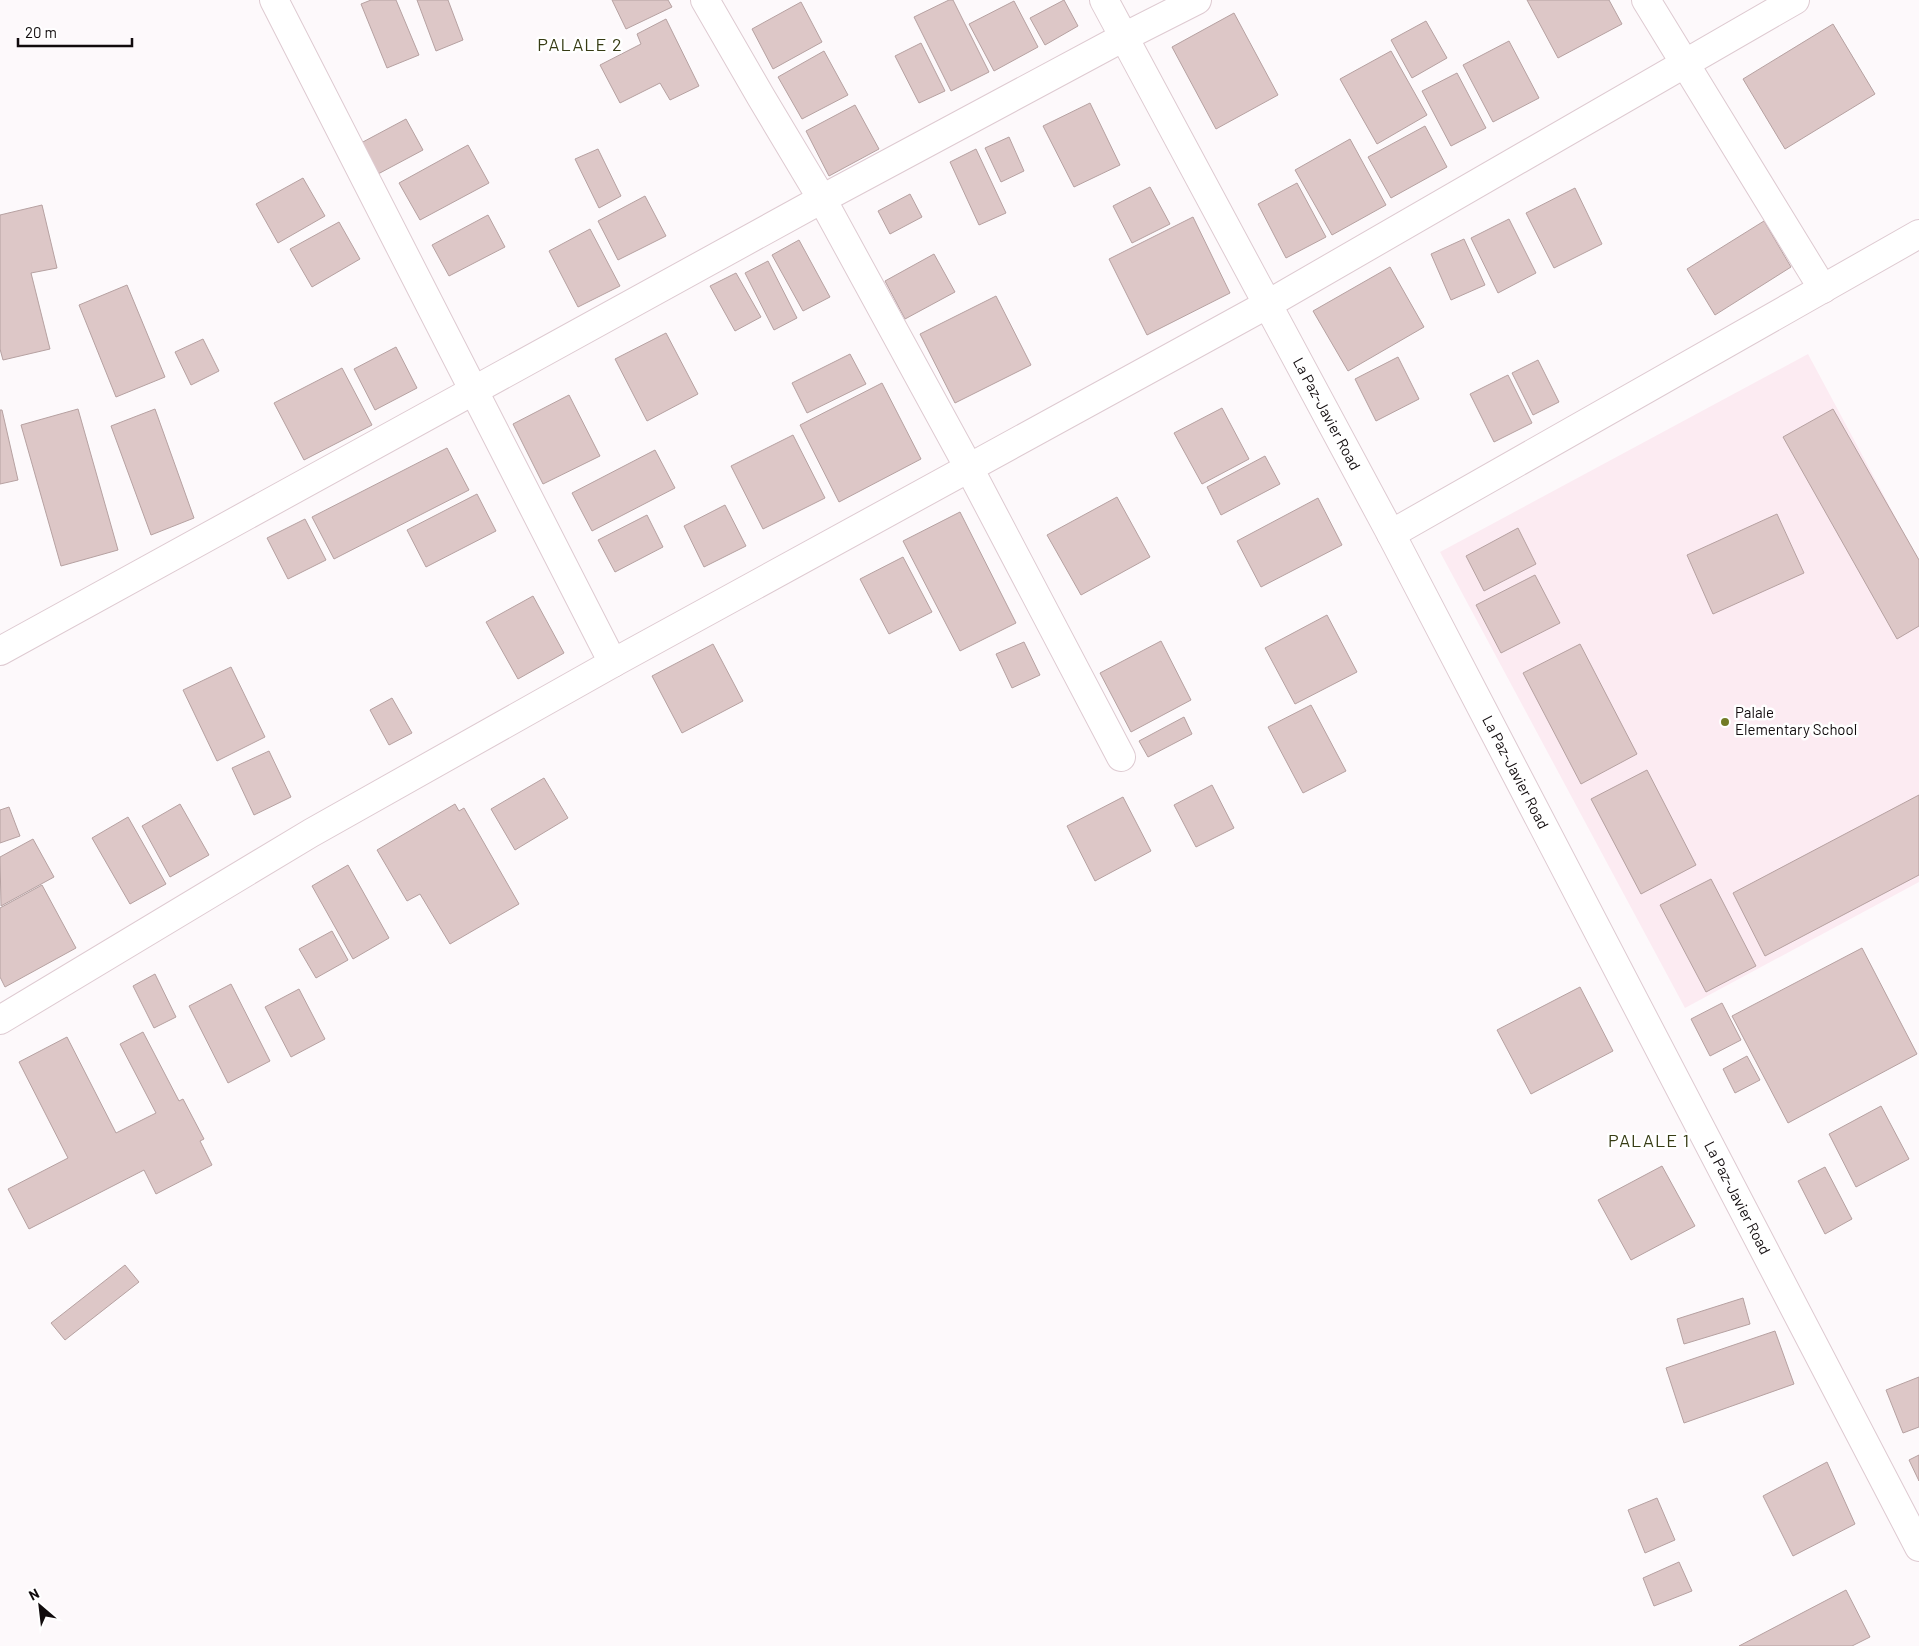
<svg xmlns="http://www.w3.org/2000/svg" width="1919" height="1646" font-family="Barlow,sans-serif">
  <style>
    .built { fill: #fcebf2 }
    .building { fill: #ddc7c7; stroke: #b6a1a1 }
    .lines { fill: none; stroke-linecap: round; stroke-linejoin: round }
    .minor-casing { stroke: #decad1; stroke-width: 30 }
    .major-casing { stroke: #decad1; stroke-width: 30 }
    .minor { stroke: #fff; stroke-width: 28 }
    .major { stroke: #fff; stroke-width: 28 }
    .poi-dot { fill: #727b26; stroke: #fff; stroke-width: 2 }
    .labels { text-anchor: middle; stroke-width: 5; stroke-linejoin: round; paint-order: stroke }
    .street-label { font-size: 15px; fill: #110b0d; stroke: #fff }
    .poi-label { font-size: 15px; fill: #110b0d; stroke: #fff; text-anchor: start }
    .quarter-label { font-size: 18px; letter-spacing: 1px; fill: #363b13; stroke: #fff }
  </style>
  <rect width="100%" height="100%" fill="#fdf9fb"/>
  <polygon class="built" points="1808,354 1919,561 1919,882 1685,1008 1440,552"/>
  <g class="building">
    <polygon points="371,0 396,0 419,55 387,68 361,4"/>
    <polygon points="417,0 448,0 463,40 436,51"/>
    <polygon points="612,0 668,0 672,7 626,29"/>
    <polygon points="949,0 953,0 989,72 951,91 914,17"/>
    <polygon points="1064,0 1078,26 1045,45 1030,18"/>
    <polygon points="1527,0 1609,0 1622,24 1558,58"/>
    <polygon points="1014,1 1038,47 994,71 969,24"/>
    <polygon points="801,2 822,42 773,69 752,29"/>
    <polygon points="1234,13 1278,95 1216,129 1172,47"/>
    <polygon points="666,19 699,86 670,100 660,83 620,103 600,65 641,44 637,34"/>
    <polygon points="1426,21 1447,58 1412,78 1391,40"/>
    <polygon points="1833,24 1875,94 1785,149 1743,79"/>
    <polygon points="1509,41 1539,98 1493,122 1463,65"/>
    <polygon points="921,43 945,91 919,103 895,56"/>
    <polygon points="824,51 848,95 802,119 778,77"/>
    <polygon points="1391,51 1427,115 1377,144 1340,79"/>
    <polygon points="1457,73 1486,128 1451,146 1422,91"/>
    <polygon points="1090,103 1120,165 1074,187 1043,126"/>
    <polygon points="855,105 879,149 829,176 806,131"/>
    <polygon points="406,119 423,150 378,174 361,143"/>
    <polygon points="1425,126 1447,167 1391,198 1368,157"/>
    <polygon points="1009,137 1024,171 1001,182 985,148"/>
    <polygon points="1350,139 1386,205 1332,235 1295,170"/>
    <polygon points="468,145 489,183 420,220 399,183"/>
    <polygon points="598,149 621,196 599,208 575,159"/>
    <polygon points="976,149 1006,213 979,225 950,162"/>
    <polygon points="303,178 325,216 278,243 256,204"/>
    <polygon points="1297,183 1326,237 1286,258 1258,204"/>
    <polygon points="1150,187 1170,224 1132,243 1113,206"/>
    <polygon points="1575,188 1602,244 1554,268 1526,213"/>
    <polygon points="910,194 922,217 890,234 878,211"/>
    <polygon points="645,196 666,236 618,260 598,221"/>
    <polygon points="42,205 57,268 31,273 50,349 3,360 0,349 0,215"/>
    <polygon points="488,215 505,247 449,276 432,245"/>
    <polygon points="1193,217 1230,293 1147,335 1109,259"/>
    <polygon points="1509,219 1536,273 1498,293 1471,238"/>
    <polygon points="1764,221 1791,267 1715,315 1687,269"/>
    <polygon points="339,222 360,259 312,287 290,249"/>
    <polygon points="590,229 620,286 578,307 549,251"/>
    <polygon points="1464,239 1485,285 1451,300 1431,254"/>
    <polygon points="799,240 830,297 803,311 772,255"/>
    <polygon points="934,254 955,292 905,319 885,281"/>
    <polygon points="768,261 797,318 774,330 745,273"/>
    <polygon points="1390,267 1424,327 1348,371 1313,311"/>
    <polygon points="736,273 761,317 735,331 710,286"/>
    <polygon points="127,285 165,377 116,397 79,305"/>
    <polygon points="996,296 1031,365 955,403 920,334"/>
    <polygon points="666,333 698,394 647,421 615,359"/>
    <polygon points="203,339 219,371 191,385 175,352"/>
    <polygon points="396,347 417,388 375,410 354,369"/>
    <polygon points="850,354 866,384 807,413 792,383"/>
    <polygon points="1398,357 1419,399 1376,421 1355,379"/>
    <polygon points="1538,360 1559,402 1533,415 1512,373"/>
    <polygon points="342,368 372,425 304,460 274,403"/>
    <polygon points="1508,375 1532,423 1494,442 1470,394"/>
    <polygon points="882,383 921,459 839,502 800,425"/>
    <polygon points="569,395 600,456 543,484 513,424"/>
    <polygon points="1222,408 1249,459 1202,484 1174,433"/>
    <polygon points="78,409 118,550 61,566 21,425"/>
    <polygon points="155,409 194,518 151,535 111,426"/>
    <polygon points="1833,409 1919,560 1919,626 1897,639 1783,437"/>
    <polygon points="0,410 2,410 18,480 0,484"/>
    <polygon points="793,435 825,498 763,529 731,466"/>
    <polygon points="447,448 469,490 334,559 312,517"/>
    <polygon points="655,450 675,488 592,531 572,493"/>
    <polygon points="1265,456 1280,484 1221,515 1207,487"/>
    <polygon points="477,494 496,531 426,567 407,530"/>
    <polygon points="1117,497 1150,557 1081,595 1047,535"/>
    <polygon points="1318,498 1342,545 1261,587 1237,541"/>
    <polygon points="725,505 746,546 704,567 684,526"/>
    <polygon points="960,512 1016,623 960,651 903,541"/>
    <polygon points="1777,514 1804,573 1713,614 1687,555"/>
    <polygon points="647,515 663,547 615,572 598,540"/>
    <polygon points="305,519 326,560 288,579 267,538"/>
    <polygon points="1518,528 1536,564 1484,591 1466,556"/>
    <polygon points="903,557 932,612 889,634 860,579"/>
    <polygon points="1535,575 1560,623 1501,653 1476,605"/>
    <polygon points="533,596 564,653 518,679 486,622"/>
    <polygon points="1327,615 1357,672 1295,704 1265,648"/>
    <polygon points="1161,641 1191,700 1131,732 1100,673"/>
    <polygon points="1024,642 1040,675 1012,688 996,654"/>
    <polygon points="713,644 743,701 682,733 652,676"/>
    <polygon points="1580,644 1637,754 1581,784 1523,673"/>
    <polygon points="231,667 265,737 217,761 183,690"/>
    <polygon points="392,698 412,733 389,745 370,710"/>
    <polygon points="1311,705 1346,771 1303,793 1268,727"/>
    <polygon points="1184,717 1192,734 1148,757 1139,741"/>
    <polygon points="269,751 291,797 254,815 232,768"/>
    <polygon points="1647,770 1696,865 1641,894 1591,799"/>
    <polygon points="544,778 568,818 515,850 491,809"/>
    <polygon points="1212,785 1234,828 1196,847 1174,805"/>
    <polygon points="1919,795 1919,875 1765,956 1733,893"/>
    <polygon points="1123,797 1151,851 1095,881 1067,826"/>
    <polygon points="180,804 209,855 170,877 142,826"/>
    <polygon points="455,804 459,811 464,808 519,904 450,944 420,894 407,901 377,850"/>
    <polygon points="9,807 20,836 0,843 0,810"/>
    <polygon points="128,817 166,884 130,904 92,838"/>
    <polygon points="33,839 54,877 1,906 0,857"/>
    <polygon points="348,865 389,938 353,959 312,886"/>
    <polygon points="1711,879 1756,966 1706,992 1660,905"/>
    <polygon points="42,885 76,948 5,987 0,977 0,908"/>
    <polygon points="332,931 348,960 316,978 299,949"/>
    <polygon points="1862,948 1917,1054 1788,1123 1732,1016"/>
    <polygon points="155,974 176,1017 154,1028 133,986"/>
    <polygon points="231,984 270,1061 228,1083 189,1006"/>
    <polygon points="1580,987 1613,1051 1531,1094 1497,1030"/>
    <polygon points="299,989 325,1039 291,1057 265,1007"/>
    <polygon points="1722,1003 1741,1040 1710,1056 1691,1019"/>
    <polygon points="143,1032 179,1101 183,1099 204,1139 200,1141 212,1165 156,1194 144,1170 29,1229 8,1189 68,1158 19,1062 67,1037 116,1133 156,1113 120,1044"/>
    <polygon points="1747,1056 1760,1080 1735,1093 1723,1069"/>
    <polygon points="1881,1106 1909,1159 1856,1187 1829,1134"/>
    <polygon points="1662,1166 1695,1226 1631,1260 1598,1200"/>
    <polygon points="1825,1167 1852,1219 1825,1234 1798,1181"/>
    <polygon points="125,1265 139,1282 65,1340 51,1323"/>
    <polygon points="1743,1298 1750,1324 1684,1344 1677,1319"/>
    <polygon points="1775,1331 1794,1384 1684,1423 1666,1368"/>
    <polygon points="1919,1377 1919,1427 1903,1433 1886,1390"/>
    <polygon points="1919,1455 1919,1481 1909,1460"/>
    <polygon points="1827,1462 1855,1524 1793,1556 1763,1496"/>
    <polygon points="1657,1498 1675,1540 1645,1553 1628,1510"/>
    <polygon points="1679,1562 1692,1591 1654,1606 1643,1578"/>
    <polygon points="1846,1590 1870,1637 1852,1646 1739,1646"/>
  </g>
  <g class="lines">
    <defs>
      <g id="minor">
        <polyline points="274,0 613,663"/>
        <polyline points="705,0 761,97 822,199 969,468 1121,757"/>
        <polyline points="1646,0 1823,289"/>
        <polyline points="0,651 822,199 1124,37 1197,0"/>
        <polyline points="0,1020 311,833 613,663 1268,304 1795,0"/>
      </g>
      <g id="major">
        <path id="s1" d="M1104 0 1391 534 1919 1547"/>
        <polyline points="1391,534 1919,234"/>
      </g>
    </defs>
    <use href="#minor" class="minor-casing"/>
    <use href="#major" class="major-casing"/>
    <use href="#minor" class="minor"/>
    <use href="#major" class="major"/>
  </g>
  <circle class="poi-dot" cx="1725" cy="722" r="5"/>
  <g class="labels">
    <g class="street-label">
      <text dy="5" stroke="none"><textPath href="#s1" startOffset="470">La Paz-Javier Road</textPath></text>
      <text dy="5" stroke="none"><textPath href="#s1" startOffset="875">La Paz-Javier Road</textPath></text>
      <text dy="5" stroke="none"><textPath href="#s1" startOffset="1355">La Paz-Javier Road</textPath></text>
    </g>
    <g class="poi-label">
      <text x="1735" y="718">Palale<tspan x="1735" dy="17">Elementary School</tspan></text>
    </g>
    <g class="quarter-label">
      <text x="580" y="51">PALALE 2</text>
      <text x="1649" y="1147">PALALE 1</text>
    </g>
  </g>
  <g transform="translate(40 1606) rotate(332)" stroke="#ffffff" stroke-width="4" paint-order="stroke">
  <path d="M0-4L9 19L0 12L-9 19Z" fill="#110b0d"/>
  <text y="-8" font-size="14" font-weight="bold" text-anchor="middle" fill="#110b0d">N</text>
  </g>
  <path d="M18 38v8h114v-8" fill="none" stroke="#110b0d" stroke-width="2.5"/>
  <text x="25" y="38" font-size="15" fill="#110b0d" stroke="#ffffff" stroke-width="4" paint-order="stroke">20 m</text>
</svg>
